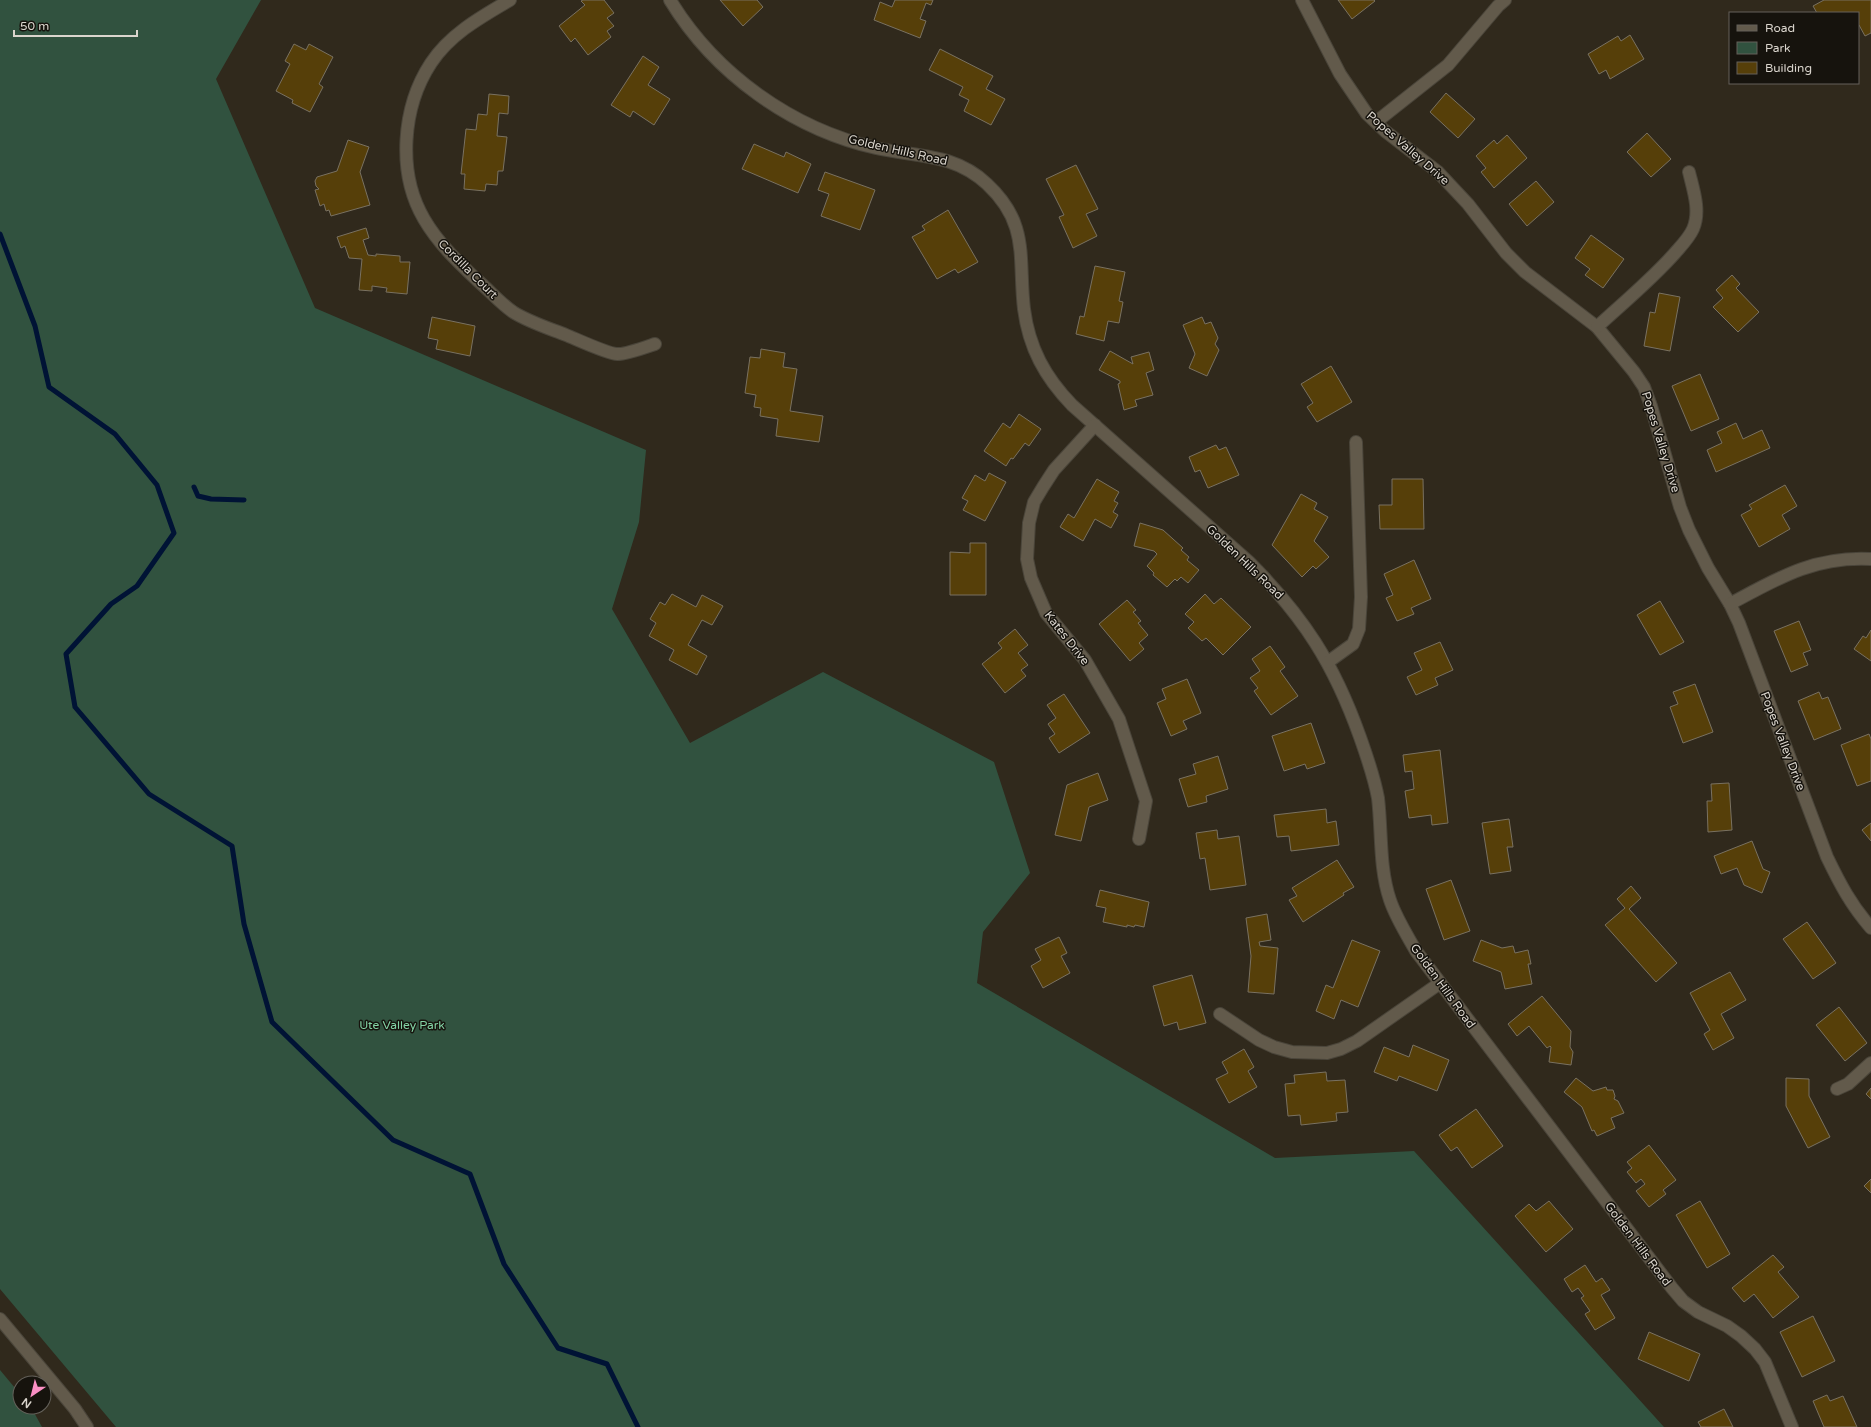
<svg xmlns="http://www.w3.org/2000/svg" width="1871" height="1427" font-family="'Varela Round',sans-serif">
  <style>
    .green { fill: #31523f }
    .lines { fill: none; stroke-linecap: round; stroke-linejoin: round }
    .stream { stroke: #001335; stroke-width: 5 }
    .building { fill: #563f09; stroke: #797161 }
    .minor-casing { stroke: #4a453a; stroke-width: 14 }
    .minor { stroke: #625a4b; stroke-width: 12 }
    .labels { text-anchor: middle; stroke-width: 3; stroke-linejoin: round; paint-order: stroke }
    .street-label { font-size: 12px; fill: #dad5cd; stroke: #16130d }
    .park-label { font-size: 12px; fill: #83d3a5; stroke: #16130d }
  </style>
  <rect width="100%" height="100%" fill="#30291c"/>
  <g class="green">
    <polygon points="0,0 261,0 216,79 315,308 646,450 639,522 612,609 690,743 823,672 994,762 1030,873 983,932 977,983 1275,1158 1414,1151 1664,1427 116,1427 0,1289"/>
    <polygon points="0,1370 20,1394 20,1407 31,1407 42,1427 0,1427"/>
  </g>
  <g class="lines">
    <g class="stream">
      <polyline points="0,234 35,326 49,387 115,434 157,485 174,533 137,586 111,604 66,654 75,707 149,794 232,846 244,924 272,1022 393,1140 470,1174 504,1264 558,1348 607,1364 638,1427"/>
      <polyline points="194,487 198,496 211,499 244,500"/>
    </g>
  </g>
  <g class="building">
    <polygon points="583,0 604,0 614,13 607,18 614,26 607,31 611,37 588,55 575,38 571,42 559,26 585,5 581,1"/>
    <polygon points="720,0 757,0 763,7 743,26"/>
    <polygon points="895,0 933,0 931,5 926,3 920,19 926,21 920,38 874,20 880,2 892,7"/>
    <polygon points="1338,0 1374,0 1375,1 1352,19"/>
    <polygon points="1824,0 1871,0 1871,33 1865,36 1859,25 1858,26 1858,13 1817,13 1813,6"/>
    <polygon points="1630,35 1644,59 1610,79 1606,70 1599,74 1588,54 1618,36 1621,41"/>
    <polygon points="294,44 306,50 309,44 333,57 319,84 323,87 310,112 292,103 293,100 276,91 290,64 285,61"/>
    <polygon points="940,49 993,76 986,89 1005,99 991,125 964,111 969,100 959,95 963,87 929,70"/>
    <polygon points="643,56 659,67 648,85 670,99 654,125 633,111 630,117 611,105"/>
    <polygon points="1446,93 1475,119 1458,138 1430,112"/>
    <polygon points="489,94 509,96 508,114 499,113 497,136 507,137 503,171 498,171 497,185 486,184 485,191 464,189 465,174 461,174 466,129 476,130 478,114 487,115"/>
    <polygon points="1647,133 1671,159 1651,177 1627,152"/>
    <polygon points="1507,135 1527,158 1494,188 1481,172 1486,168 1476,156 1494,140 1497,144"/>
    <polygon points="348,140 369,147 360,172 370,205 331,216 329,210 326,211 324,204 320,206 315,190 319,189 316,186 315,181 317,177 337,171"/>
    <polygon points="754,144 784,157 786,152 811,164 798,193 742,169"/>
    <polygon points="1076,165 1098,209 1086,214 1097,236 1073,248 1059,217 1064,215 1046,179"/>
    <polygon points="825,172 875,190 860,230 821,216 829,194 818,190"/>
    <polygon points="1536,181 1554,202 1527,226 1509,204"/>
    <polygon points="948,210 978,262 958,273 955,269 937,279 912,237 925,230 922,226"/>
    <polygon points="366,228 369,238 363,240 368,255 376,256 376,254 400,256 400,262 410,262 407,294 386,292 387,288 372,286 372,291 359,290 362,259 349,258 345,246 341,248 337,237"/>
    <polygon points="1591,235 1624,259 1603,288 1585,275 1590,269 1575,258"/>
    <polygon points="1095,266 1125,272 1119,301 1123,302 1119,323 1108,321 1104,341 1076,334 1080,316 1084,317"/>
    <polygon points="1732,275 1740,284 1736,288 1759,312 1738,332 1713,307 1723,298 1716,290"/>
    <polygon points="1659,293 1680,297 1670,351 1644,346 1650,312 1655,313"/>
    <polygon points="432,317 475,326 470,356 436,349 438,340 428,338"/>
    <polygon points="1202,317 1205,324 1211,322 1218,338 1215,344 1219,350 1207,376 1189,368 1195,354 1183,325"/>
    <polygon points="761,349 785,353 783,367 797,369 790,411 823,416 819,442 776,436 778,419 760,416 761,408 754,407 756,395 745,393 750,357 760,358"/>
    <polygon points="1110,351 1133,364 1131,357 1149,352 1154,370 1146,373 1153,395 1135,400 1137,406 1124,410 1118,384 1120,383 1120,381 1099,370"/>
    <polygon points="1331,366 1352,402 1317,422 1307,407 1313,403 1301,384"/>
    <polygon points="1700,374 1719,419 1691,431 1672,386"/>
    <polygon points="1019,414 1041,429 1029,446 1025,443 1013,459 1011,458 1006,466 984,451 1003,423 1010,428"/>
    <polygon points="1736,423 1743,439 1762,430 1770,448 1716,472 1707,450 1722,443 1717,432"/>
    <polygon points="1216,445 1219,450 1226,447 1239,475 1208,488 1200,470 1195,472 1189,457"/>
    <polygon points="989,473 1006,482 985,521 963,510 968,501 962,498 975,475 985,481"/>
    <polygon points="1097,479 1119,492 1114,501 1118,503 1113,512 1118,515 1111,528 1095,519 1083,541 1060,527 1068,514 1074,518"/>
    <polygon points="1392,479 1423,479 1424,529 1380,529 1379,505 1392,505"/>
    <polygon points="1785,485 1797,506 1782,515 1790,529 1759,547 1741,515 1752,509 1749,505"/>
    <polygon points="1301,494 1317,503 1314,509 1328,517 1314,541 1329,557 1316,569 1313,566 1302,577 1272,545"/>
    <polygon points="1140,523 1163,530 1183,548 1181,550 1189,557 1187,560 1199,570 1188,583 1181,577 1177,581 1175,579 1167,587 1153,575 1154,573 1147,566 1157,554 1154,551 1134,546"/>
    <polygon points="970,543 986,543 986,595 950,595 950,552 970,553"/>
    <polygon points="1414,560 1431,599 1411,608 1414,614 1397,621 1386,598 1393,595 1384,574"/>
    <polygon points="672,594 696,607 702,595 723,606 712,625 702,620 688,645 707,656 697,675 669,660 674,650 649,636 656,623 650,619 660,602 665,605"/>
    <polygon points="1205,594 1214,604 1221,598 1251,627 1223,655 1206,638 1202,641 1188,628 1194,622 1185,614"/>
    <polygon points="1127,600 1136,610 1133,612 1141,621 1138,623 1148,635 1139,643 1144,649 1130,661 1099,624"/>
    <polygon points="1660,601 1684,642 1660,655 1637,615"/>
    <polygon points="1799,621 1811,650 1803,653 1808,665 1791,672 1774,631"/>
    <polygon points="1015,629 1028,645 1018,653 1028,665 1021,670 1026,676 1005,693 982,664 1002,648 998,643"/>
    <polygon points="1871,630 1871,661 1854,649 1863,636 1866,638"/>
    <polygon points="1440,642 1453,670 1435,678 1438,685 1416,695 1407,677 1422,670 1414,653"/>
    <polygon points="1270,646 1285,667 1280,671 1298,696 1271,715 1254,691 1258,688 1250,678 1260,671 1252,659"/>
    <polygon points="1187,679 1201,713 1183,721 1187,729 1171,736 1157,703 1166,699 1162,689"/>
    <polygon points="1695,684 1713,732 1683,743 1670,707 1678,704 1673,692"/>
    <polygon points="1819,692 1822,699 1828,697 1841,729 1814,740 1798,701"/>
    <polygon points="1064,694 1090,733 1059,753 1049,738 1055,734 1048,724 1056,718 1047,705"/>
    <polygon points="1311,723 1325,763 1307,769 1305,764 1284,771 1272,736"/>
    <polygon points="1869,734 1871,739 1871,781 1857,786 1841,745"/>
    <polygon points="1440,750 1448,823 1432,825 1431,815 1409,818 1405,791 1414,789 1412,771 1405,772 1403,755"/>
    <polygon points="1218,756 1228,789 1206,796 1207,802 1188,807 1179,779 1196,774 1193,764"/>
    <polygon points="1098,773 1108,800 1089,807 1081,841 1055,835 1067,785"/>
    <polygon points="1729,783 1732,830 1708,832 1707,801 1712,801 1711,784"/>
    <polygon points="1326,809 1327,823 1336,821 1339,845 1291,851 1289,836 1277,837 1274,815"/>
    <polygon points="1509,819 1513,847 1507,847 1511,871 1490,874 1482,823"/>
    <polygon points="1871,823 1871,841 1862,830"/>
    <polygon points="1217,830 1218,839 1239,836 1246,885 1210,890 1205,858 1200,859 1196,833"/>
    <polygon points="1752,841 1763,869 1770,872 1762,893 1744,885 1737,868 1721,874 1714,856"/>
    <polygon points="1337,860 1354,887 1343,893 1344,895 1303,922 1289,900 1297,896 1292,888"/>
    <polygon points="1451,880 1470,931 1444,940 1426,889"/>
    <polygon points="1631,886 1641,898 1629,909 1677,963 1656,982 1605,925 1625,908 1617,899"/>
    <polygon points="1100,890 1149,902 1144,927 1135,925 1134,927 1127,925 1127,927 1103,922 1106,908 1096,906"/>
    <polygon points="1267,914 1271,940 1259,942 1260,946 1278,948 1274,994 1248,992 1251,956 1246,918"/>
    <polygon points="1807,922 1836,963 1813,979 1783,939"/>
    <polygon points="1059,937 1067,953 1061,956 1070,973 1043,988 1031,966 1041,960 1035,949"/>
    <polygon points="1352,940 1380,951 1358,1007 1341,1000 1334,1019 1316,1011 1326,985 1333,988"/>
    <polygon points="1481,940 1502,948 1513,946 1515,953 1528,950 1531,964 1528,964 1532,984 1505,989 1501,972 1473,961"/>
    <polygon points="1730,972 1746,1000 1721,1014 1734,1038 1713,1050 1704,1034 1710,1030 1690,993"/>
    <polygon points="1192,975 1206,1023 1179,1030 1177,1022 1164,1026 1153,986"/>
    <polygon points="1542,996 1571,1031 1570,1047 1573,1052 1571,1065 1549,1062 1551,1047 1550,1046 1547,1048 1529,1026 1517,1036 1508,1024"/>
    <polygon points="1839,1007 1867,1043 1845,1061 1816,1025"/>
    <polygon points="1413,1045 1449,1060 1437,1091 1399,1076 1397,1081 1374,1072 1384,1047 1409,1057"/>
    <polygon points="1244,1049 1254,1067 1248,1071 1257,1087 1229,1103 1216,1079 1228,1073 1222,1062"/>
    <polygon points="1326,1072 1327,1081 1345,1080 1348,1112 1336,1113 1337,1121 1301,1125 1300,1115 1288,1116 1285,1084 1295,1083 1294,1075"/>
    <polygon points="1576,1078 1593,1091 1606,1087 1607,1090 1613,1090 1615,1096 1614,1099 1618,1101 1624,1113 1611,1118 1615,1128 1597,1136 1594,1130 1592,1131 1582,1107 1564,1092"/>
    <polygon points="1786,1078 1809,1079 1809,1096 1830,1137 1808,1148 1786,1106"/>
    <polygon points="1871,1088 1871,1099 1866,1094"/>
    <polygon points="1476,1109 1503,1146 1472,1168 1457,1147 1451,1151 1439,1135"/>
    <polygon points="1649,1145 1676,1180 1663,1190 1666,1194 1649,1207 1636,1191 1645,1184 1641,1179 1636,1183 1627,1172 1632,1168 1627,1162"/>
    <polygon points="1871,1179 1871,1193 1864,1186"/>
    <polygon points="1549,1201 1573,1229 1546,1252 1515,1216 1529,1204 1536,1211"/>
    <polygon points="1700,1201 1730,1254 1707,1268 1676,1215"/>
    <polygon points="1773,1255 1784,1267 1778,1272 1799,1297 1773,1318 1754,1294 1744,1302 1732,1288"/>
    <polygon points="1585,1265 1596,1282 1602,1278 1610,1290 1601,1295 1615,1318 1595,1330 1585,1314 1590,1311 1581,1298 1584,1296 1578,1288 1572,1292 1564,1279"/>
    <polygon points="1813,1316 1835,1361 1802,1377 1780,1332"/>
    <polygon points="1649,1332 1700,1354 1689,1381 1638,1359"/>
    <polygon points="1827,1395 1830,1401 1843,1396 1857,1427 1824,1427 1813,1401"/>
    <polygon points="1724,1409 1733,1427 1701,1427 1698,1422"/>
  </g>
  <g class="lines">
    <defs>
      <g id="minor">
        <path d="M510 0C481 17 450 34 431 63 402 107 397 173 424 219 438 243 457 261 477 280 489 290 500 303 513 312 529 322 548 328 566 335 576 339 608 354 617 354 624 355 646 347 655 344"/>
        <path d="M670 0C715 74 792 129 876 148 917 157 954 153 987 184 1030 224 1018 258 1024 309 1029 348 1045 377 1072 405L1249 562C1304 617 1334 664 1360 737 1367 757 1374 776 1378 798 1382 831 1379 868 1390 900 1396 918 1407 935 1416 951L1672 1288 1683 1301 1698 1312 1727 1326 1741 1336 1755 1349 1765 1362 1792 1427"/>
        <path d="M1302 0 1340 74 1367 114 1385 131 1438 172 1468 204 1506 253 1525 272 1597 327 1634 372 1644 387 1651 406 1680 507 1689 530 1708 568 1730 604 1739 623 1827 857C1840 884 1851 905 1871 928"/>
        <polyline points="1376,122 1448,65 1498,6 1505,0"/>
        <path d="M1597 327C1623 303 1651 280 1675 253 1681 246 1689 238 1693 229 1701 211 1693 189 1689 172"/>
        <polyline points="1095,425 1054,470 1043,487 1034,502 1029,523 1027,559 1031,578 1046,613 1085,660 1119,719 1146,801 1139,839"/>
        <path d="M1730 604C1778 578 1814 556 1871 559"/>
        <polyline points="1328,662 1353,644 1359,629 1361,597 1356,442"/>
        <polyline points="1220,1014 1259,1040 1274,1047 1292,1052 1327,1053 1341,1049 1357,1041 1440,983"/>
        <polyline points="1837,1089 1848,1084 1871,1063"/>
        <polyline points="0,1319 75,1409 87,1427"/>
      </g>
    </defs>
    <use href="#minor" class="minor-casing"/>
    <use href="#minor" class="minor"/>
  </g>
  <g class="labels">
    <g class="street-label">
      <text transform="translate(1408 148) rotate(41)" y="4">Popes Valley Drive</text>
      <text transform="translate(898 150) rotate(13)" y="4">Golden Hills Road</text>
      <text transform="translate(468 269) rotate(45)" y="4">Cordilla Court</text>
      <text transform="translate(1661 442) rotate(73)" y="4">Popes Valley Drive</text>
      <text transform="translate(1245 562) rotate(44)" y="4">Golden Hills Road</text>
      <text transform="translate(1067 638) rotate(52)" y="4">Kates Drive</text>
      <text transform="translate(1783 741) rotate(69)" y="4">Popes Valley Drive</text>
      <text transform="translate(1443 986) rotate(54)" y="4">Golden Hills Road</text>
      <text transform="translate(1638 1244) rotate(53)" y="4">Golden Hills Road</text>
    </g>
    <g class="park-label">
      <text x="402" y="1029">Ute Valley Park</text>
    </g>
  </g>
  <rect x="1729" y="12" width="130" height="72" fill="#16130d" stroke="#64615a"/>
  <rect x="1737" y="25" width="20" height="6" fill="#625a4b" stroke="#64615a"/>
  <text x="1765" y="32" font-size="12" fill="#dad5cd">Road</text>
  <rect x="1737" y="42" width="20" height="12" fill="#31523f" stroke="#64615a"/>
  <text x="1765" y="52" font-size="12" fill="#dad5cd">Park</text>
  <rect x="1737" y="62" width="20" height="12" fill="#563f09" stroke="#64615a"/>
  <text x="1765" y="72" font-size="12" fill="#dad5cd">Building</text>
  <g transform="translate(32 1395) rotate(215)"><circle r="19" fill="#16130d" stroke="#64615a"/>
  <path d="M0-3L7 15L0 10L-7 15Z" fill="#fb8fc4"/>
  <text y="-6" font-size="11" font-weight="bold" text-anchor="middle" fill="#dad5cd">N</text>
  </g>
  <path d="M14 30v6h123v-6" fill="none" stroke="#dad5cd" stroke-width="2"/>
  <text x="20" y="30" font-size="12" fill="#dad5cd" stroke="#16130d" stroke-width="3" paint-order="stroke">50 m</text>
</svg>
